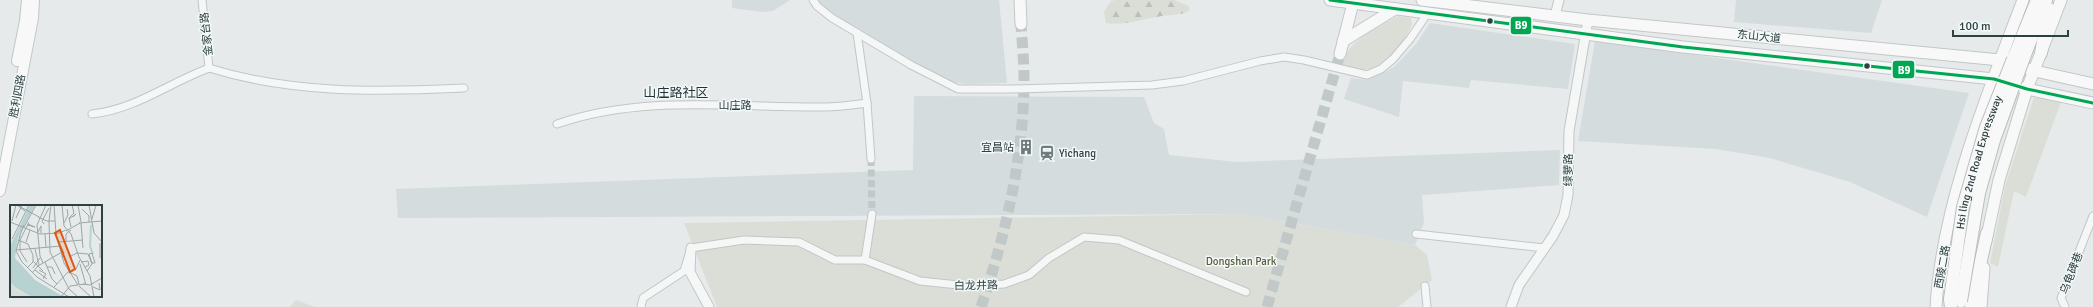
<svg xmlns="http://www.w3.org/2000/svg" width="2093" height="307" font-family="Signika,'Noto Sans SC',sans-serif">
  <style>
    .built { fill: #d5dcdd }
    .green { fill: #dbded7 }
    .forest { fill: url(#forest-firs) }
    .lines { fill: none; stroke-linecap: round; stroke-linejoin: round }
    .minor-tunnel { stroke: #c1c8c8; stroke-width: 7; stroke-dasharray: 7 3.5; stroke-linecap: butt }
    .primary-tunnel { stroke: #c1c8c8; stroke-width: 11; stroke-dasharray: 11 5.5; stroke-linecap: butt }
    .minor-casing { stroke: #c2c6c6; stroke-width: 9 }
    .tertiary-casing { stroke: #c2c6c6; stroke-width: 11 }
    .secondary-casing { stroke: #c2c6c6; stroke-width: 12 }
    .primary-casing { stroke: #c3c7c7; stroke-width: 13 }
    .trunk-casing { stroke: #b9bebe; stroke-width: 14 }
    .minor { stroke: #f5f7f7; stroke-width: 7 }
    .tertiary { stroke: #f5f7f7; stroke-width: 9 }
    .secondary { stroke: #f8f8f8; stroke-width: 10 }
    .primary { stroke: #f8f8f8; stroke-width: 11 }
    .trunk { stroke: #f8f8f8; stroke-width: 12 }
    .trunk-bridge-casing { stroke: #b9bebe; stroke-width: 14; stroke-linecap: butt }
    .trunk-bridge { stroke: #f8f8f8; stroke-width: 12 }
    .bus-1-casing { stroke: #f4f8f8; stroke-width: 6 }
    .bus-1 { stroke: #00a651; stroke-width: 3 }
    .bus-dot { fill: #2d4142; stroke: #f4f8f8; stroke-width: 1.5 }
    .labels { text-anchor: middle; stroke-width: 3; stroke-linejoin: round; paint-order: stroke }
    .street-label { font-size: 11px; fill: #2d4142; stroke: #f4f8f8 }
    .poi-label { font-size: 11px; fill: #2d4142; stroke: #f4f8f8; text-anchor: end }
    .park-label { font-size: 11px; fill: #555d3c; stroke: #f4f8f8 }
    .quarter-label { font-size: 13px; fill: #1f3234; stroke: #f4f8f8 }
    .inset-river { fill: none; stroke: #b7d2d1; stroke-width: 2 }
    .inset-road { fill: none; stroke: #9ca6a7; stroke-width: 1 }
    .view { fill: #df580f; fill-opacity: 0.15; stroke: #df580f; stroke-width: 2 }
    .inset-edge { fill: none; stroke: #2d4142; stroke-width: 2 }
    .line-badge { stroke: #f4f8f8; stroke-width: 1.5 }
    .badge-label { font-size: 11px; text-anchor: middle; font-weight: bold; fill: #fff }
  </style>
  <defs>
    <pattern id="forest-firs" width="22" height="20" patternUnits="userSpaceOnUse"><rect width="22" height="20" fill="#dbded7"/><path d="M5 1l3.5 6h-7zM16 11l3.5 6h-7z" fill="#bcc0ba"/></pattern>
  </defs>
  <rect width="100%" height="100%" fill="#e6eaea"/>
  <g class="built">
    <polygon points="732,0 790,0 773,11 763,12 732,8"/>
    <polygon points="818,0 999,0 1007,83 965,84 953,82 933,74 866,36 821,5"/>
    <polygon points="1736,0 1882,0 1871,33 1734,22"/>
    <polygon points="1430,23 1575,44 1568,89 1471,80 1469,88 1403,81 1399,117 1344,99 1351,78 1368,80 1394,67 1416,44"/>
    <polygon points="1595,41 1969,93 1927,217 1850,182 1770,158 1716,149 1578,141"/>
    <polygon points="914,96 1144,97 1154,123 1164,129 1169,155 1237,162 1560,150 1559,185 1422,195 1424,223 1415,245 1241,214 398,218 396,189 913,170"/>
  </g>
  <g class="green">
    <path d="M1398 16 1411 18 1412 24C1405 42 1387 66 1367 69 1359 71 1349 67 1341 65 1347 40 1378 28 1398 16Z"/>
    <polygon points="2034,97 2061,102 2026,197 2014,191 1998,267 1990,263 2005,186"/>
    <polygon points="1241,214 1415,245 1427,255 1432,280 1398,307 717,307 684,223"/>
    <polygon points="296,300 315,307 290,307"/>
  </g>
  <path class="forest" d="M1116 0H1174L1189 6V11L1185 13C1176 15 1166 15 1156 17 1139 20 1124 26 1106 23L1104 12 1111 1Z"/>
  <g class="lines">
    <polyline class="minor-tunnel" points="871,159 872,214"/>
    <g class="primary-tunnel">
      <path d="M981 307C1006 234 1024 156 1024 78 1024 60 1022 42 1021 24"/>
      <polyline points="1267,307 1340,54"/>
    </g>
    <defs>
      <g id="minor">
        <polyline points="202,0 209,68"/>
        <polyline points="813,0 817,6 832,18 911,65 958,89 1012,89 1152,85 1183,81 1260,61 1284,57 1304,60 1367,75 1381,69 1393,59 1410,39 1427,14"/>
        <polyline points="857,33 867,103 871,159"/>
        <path d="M92 114C136 109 169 83 209 68 292 94 378 92 464 88"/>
        <path d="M557 124C643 94 735 108 824 107 838 107 853 105 867 103"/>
        <polyline points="1416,234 1544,248"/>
        <polyline points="865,260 872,214"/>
        <polyline points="1425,286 1427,307"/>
        <polyline points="641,307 643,298 684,271 691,248 744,240 799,242 835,260 865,260 920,281 968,286 1004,284 1029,275 1049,258 1084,237 1119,240 1246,292"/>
        <polyline points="2065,307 2061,298 2093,216"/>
      </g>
      <g id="tertiary">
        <polyline points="1555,16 1559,0"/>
        <polyline points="691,248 690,272 709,307"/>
        <polyline points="1511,307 1519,285 1553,236 1564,215 1568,195 1569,131 1588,20"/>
      </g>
      <g id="secondary">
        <polyline points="17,61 25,21 27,0"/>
        <polyline points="0,191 33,18 34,0"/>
      </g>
      <g id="primary">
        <polyline points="1020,0 1021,24"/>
        <polyline points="1330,0 1683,47 1994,79 2027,89 2093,103"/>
        <polyline points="1422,0 1588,20 2000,60 2035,71 2093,84"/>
        <polyline points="1343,41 1395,9"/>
        <polyline points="1340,54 1353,3 1356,0"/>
        <polyline points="1986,241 1999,180 2027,89 2061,0"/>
        <path d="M1936 307C1942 205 1987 95 2023 0"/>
        <polyline points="1981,307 1984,268"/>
      </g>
      <g id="trunk">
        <polyline points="2041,53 2049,9"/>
        <polyline points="2013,59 2037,0"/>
        <polyline points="2023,60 2046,0"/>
        <polyline points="1950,299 1951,307"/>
        <polyline points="1971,307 1987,233"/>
      </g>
    </defs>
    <use href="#minor" class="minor-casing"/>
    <use href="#tertiary" class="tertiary-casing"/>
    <use href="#secondary" class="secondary-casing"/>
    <use href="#primary" class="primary-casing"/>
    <use href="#trunk" class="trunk-casing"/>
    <use href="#minor" class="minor"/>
    <use href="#tertiary" class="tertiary"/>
    <use href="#secondary" class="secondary"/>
    <use href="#primary" class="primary"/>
    <use href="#trunk" class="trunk"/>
    <defs>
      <g id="trunk-bridge">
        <path id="s1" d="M1950 299 1963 207 1986 127 2013 59"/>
        <polyline points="1961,301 1979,193 1994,140 2023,60"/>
      </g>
    </defs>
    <use href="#trunk-bridge" class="trunk-bridge-casing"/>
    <use href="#trunk-bridge" class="trunk-bridge"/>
    <defs>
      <polyline id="bus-1" points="1330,0 1683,47 1994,79 2027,89 2093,103"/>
    </defs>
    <use href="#bus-1" class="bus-1-casing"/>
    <use href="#bus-1" class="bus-1"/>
  </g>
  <defs>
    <symbol id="building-bare" viewBox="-9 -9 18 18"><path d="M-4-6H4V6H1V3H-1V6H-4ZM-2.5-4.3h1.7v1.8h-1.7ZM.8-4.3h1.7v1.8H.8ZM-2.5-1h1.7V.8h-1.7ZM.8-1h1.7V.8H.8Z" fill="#6e7c7d" stroke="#f4f8f8" stroke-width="2.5" paint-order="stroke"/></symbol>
    <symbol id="station-bare" viewBox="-9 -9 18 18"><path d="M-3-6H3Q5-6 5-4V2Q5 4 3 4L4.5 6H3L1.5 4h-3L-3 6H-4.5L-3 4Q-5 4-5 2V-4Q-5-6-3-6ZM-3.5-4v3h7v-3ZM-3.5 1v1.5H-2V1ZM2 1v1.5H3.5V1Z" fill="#6e7c7d" stroke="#f4f8f8" stroke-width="2.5" paint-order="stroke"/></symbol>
  </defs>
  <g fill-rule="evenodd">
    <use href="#building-bare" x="1015" y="136" width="22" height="22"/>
    <use href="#station-bare" x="1036" y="142" width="22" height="22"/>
  </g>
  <g class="bus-dot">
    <circle cx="1490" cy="21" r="3.5"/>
    <circle cx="1867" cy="66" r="3.5"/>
  </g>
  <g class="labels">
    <g class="street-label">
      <text transform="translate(206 34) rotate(-96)" y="4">金家台路</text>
      <text transform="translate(1759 36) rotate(6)" y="4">东山大道</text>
      <text transform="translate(17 96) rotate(-79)" y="4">胜利四路</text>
      <text x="735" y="109">山庄路</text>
      <text dy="4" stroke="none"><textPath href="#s1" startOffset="140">Hsi ling 2nd Road Expressway</textPath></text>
      <text transform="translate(1568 170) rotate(-89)" y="4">绿萝路</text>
      <text transform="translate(1942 267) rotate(-80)" y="4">西陵二路</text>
      <text transform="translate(2071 273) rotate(-69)" y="4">乌龟碑巷</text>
      <text transform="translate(976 285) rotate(-1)" y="4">白龙井路</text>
    </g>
    <g class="poi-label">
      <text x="1014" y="151">宜昌站</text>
      <text x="1059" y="157" text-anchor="start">Yichang</text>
    </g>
    <g class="park-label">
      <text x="1241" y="265">Dongshan Park</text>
    </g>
    <g class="quarter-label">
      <text x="676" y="97">山庄路社区</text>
    </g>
  </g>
  <g transform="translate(10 205)">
    <rect width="92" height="92" fill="#e6eaea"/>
    <path d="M0 77 6 84 22 92 0 91Z" fill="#dbded7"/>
    <path d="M20 0H25L8 32 5 53 25 75 54 92H22L6 83 0 77V41Z" fill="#b7d2d1"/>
    <path class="inset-river" d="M13 19 19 8M81 20 80 41 83 49M10 23 1 49 5 61 17 77 47 92"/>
    <path class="inset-road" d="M41 0 39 16 40 47 59 84 68 92M44 0 46 29 54 58 68 80M52 0 54 21 61 29 69 52 80 71 84 92M68 0 71 17M79 0 84 28 92 37M72 4 79 11V17M15 6 7 0 29 12M28 12 37 16H45M6 13 12 0M59 14 66 9 63 12M82 14 86 0M2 16 6 0M0 17 30 29 49 28 56 25M54 18 58 10 57 4M69 18 92 16M71 18 73 43M34 19 32 16 39 3M17 20 25 22 18 19M14 22 26 0M61 22 59 13 64 8 62 0M56 26 70 18M28 27 31 21V28M35 29 36 42M10 31 6 46 12 57 27 72 59 92M9 33 14 20M2 34 19 0M8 35 18 39 23 50V57L17 63M56 36V29L61 25M16 37 20 25M49 37 73 35M90 38V53M50 40 54 48 52 52M56 41 61 52M25 44 29 60M6 45 51 41M59 52 67 48 78 49 82 59 77 66M23 56 33 66M81 56 82 58H85L82 48 79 49 82 58M17 57 10 46V35L19 17M35 57 42 74 47 79M71 57 78 56 79 60 75 62M33 58 30 51 27 20 36 0M70 59 76 80M37 62H42L45 69M23 63 30 53M25 65 37 74M29 65 36 69 33 74M22 68 28 61 52 47M61 68 67 71 69 79M73 79 80 80 92 73M69 81 81 92M44 82 58 67 66 64 70 55M83 82 90 85 89 78M51 92 60 81 75 79"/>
    <path class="view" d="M50 25 65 64 60 67 45 28Z"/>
    <rect width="92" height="92" class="inset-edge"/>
  </g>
  <g class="line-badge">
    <rect x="1510" y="16" width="22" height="19" rx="4" fill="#00a651"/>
    <rect x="1892" y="60" width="23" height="19" rx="4" fill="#00a651"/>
  </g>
  <g class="badge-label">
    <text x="1521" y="29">B9</text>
    <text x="1904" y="74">B9</text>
  </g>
  <path d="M1953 30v6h115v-6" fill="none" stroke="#2d4142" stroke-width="2"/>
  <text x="1959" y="30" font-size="12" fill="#2d4142" stroke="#f4f8f8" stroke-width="3" paint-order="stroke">100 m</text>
</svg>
